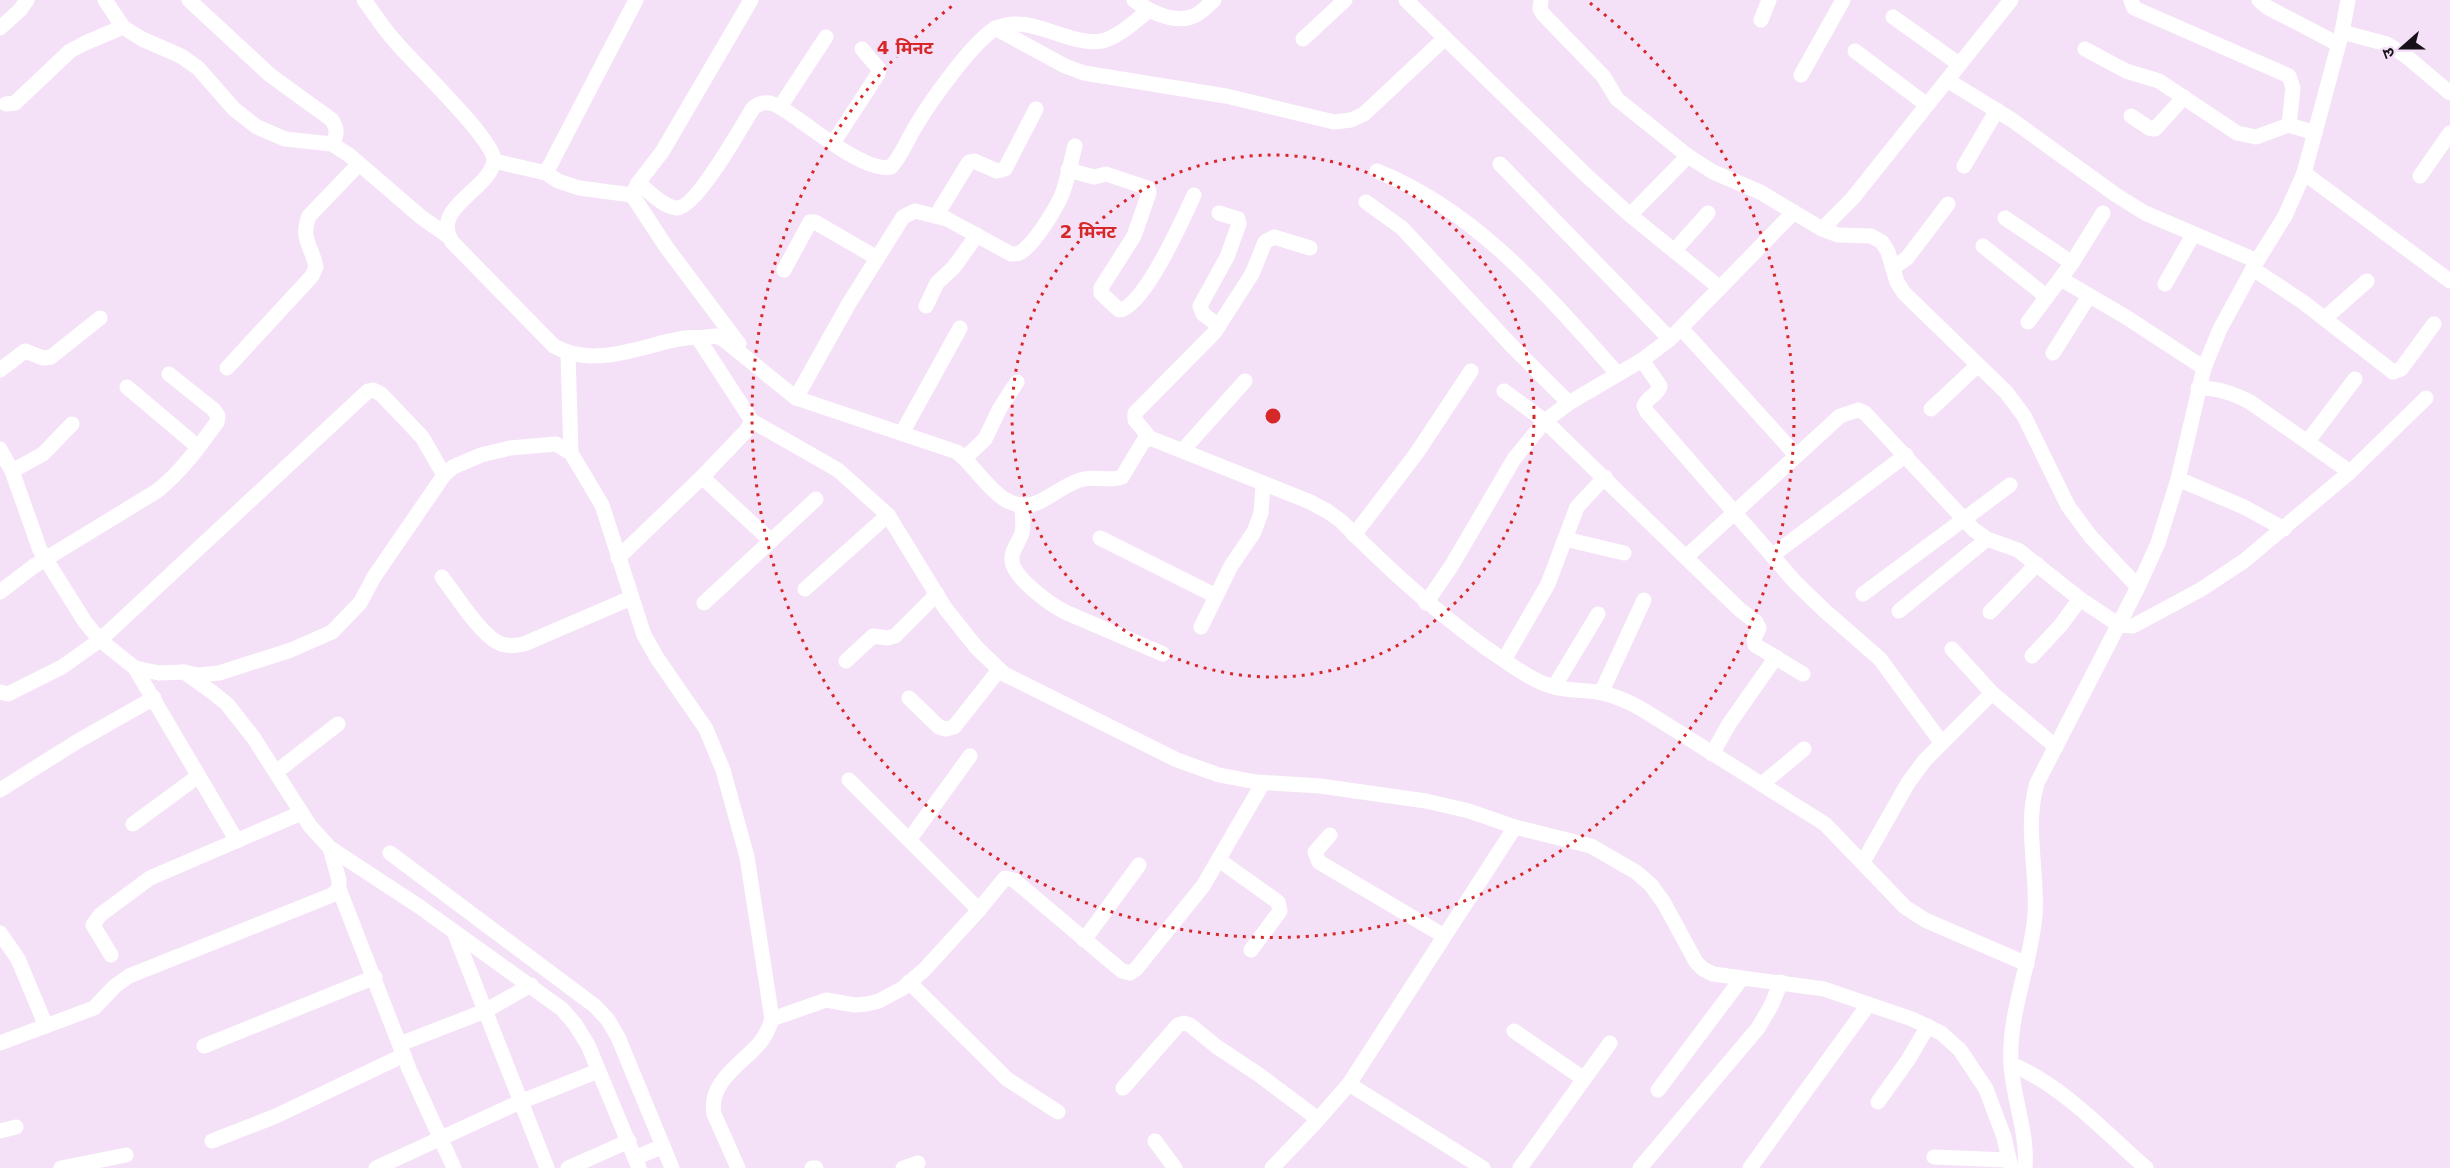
<svg xmlns="http://www.w3.org/2000/svg" width="2450" height="1168" font-family="'DejaVu Sans','Noto Sans Devanagari',sans-serif">
  <style>
    .lines { fill: none; stroke-linecap: round; stroke-linejoin: round }
    .minor { stroke: #fff; stroke-width: 15 }
    .ring { fill: none; stroke: #d62828; stroke-width: 3; stroke-dasharray: 3 6 }
    .centre { fill: #d62828; stroke: #f5e1f7; stroke-width: 3 }
    .ring-label { font-size: 18px; text-anchor: middle; font-weight: bold; fill: #d62828; stroke: #f5e1f7; stroke-width: 6; stroke-linejoin: round; paint-order: stroke }
  </style>
  <rect width="100%" height="100%" fill="#f5e1f7"/>
  <g class="lines">
    <g class="minor">
      <polyline points="105,0 123,27 142,39 181,56 198,68 234,109 257,127 285,139 332,144 349,155 421,217 448,236"/>
      <path d="M189 0 270 75 332 120C338 130 337 135 332 144"/>
      <path d="M364 0C374 13 383 28 394 40 413 63 492 137 494 160 494 165 491 169 489 173 475 195 433 212 452 242L554 346C588 366 630 351 665 342 676 340 687 336 698 338L752 421 838 470 888 515 945 608 976 647 1004 674 1177 760 1219 775 1256 782 1320 786 1426 801 1469 811 1515 827 1591 846 1636 872 1651 885 1664 903 1696 962 1703 969 1713 974 1824 989 1912 1019 1941 1033 1960 1050 1986 1089 2004 1137 2011 1168"/>
      <path d="M1134 0C1148 11 1172 23 1191 17 1201 14 1207 6 1214 0"/>
      <polyline points="1406,0 1587,176 1630,215 1720,288"/>
      <polyline points="1541,0 1540,9 1543,14 1603,76 1617,99 1688,156 1713,172 1760,192 1822,229 1838,235 1871,236 1882,242 1888,252 1897,282 1904,293 2006,392 2024,416 2068,506 2091,537 2138,587"/>
      <polyline points="2131,0 2134,8 2289,76 2293,88 2289,125"/>
      <polyline points="2259,0 2267,7 2338,44"/>
      <polyline points="1893,17 1959,64"/>
      <polyline points="1761,20 1769,0"/>
      <polyline points="0,28 20,10 27,0"/>
      <polyline points="995,28 1065,66 1084,73 1226,96 1334,122 1351,120 1364,114 1445,38"/>
      <polyline points="2342,32 2387,44 2406,56 2450,93"/>
      <polyline points="1303,39 1345,0"/>
      <polyline points="2085,49 2126,71 2159,81 2237,133 2256,137 2289,125 2315,133"/>
      <polyline points="1855,51 1927,105"/>
      <polyline points="1801,75 1843,0"/>
      <polyline points="1947,80 2012,120 2116,195 2145,213 2257,261"/>
      <polyline points="6,104 15,103 70,51 85,43 123,27"/>
      <polyline points="780,107 826,37"/>
      <polyline points="2131,116 2149,128 2155,129 2184,97"/>
      <polyline points="833,143 878,74 879,69 862,49"/>
      <polyline points="494,161 546,173 558,181 579,188 632,195"/>
      <polyline points="1500,164 1670,339"/>
      <polyline points="1964,166 1997,110"/>
      <path d="M1068 170 1094 177 1106 174 1148 188 1149 193 1134 236 1101 288V293L1119 310C1143 309 1184 217 1194 195"/>
      <path d="M1377 171C1477 211 1547 295 1617 373"/>
      <polyline points="546,173 636,0"/>
      <polyline points="2304,173 2450,281"/>
      <polyline points="2420,176 2450,133"/>
      <path d="M638 183C649 191 663 207 677 208 696 208 742 126 753 108 758 104 764 102 770 103 780 105 790 114 798 119 818 133 868 173 891 167 902 155 908 138 917 124 930 102 974 40 995 29 1028 11 1068 47 1102 41 1119 37 1135 21 1148 11"/>
      <polyline points="1366,202 1402,228 1511,345 1569,403"/>
      <polyline points="1630,215 1688,156"/>
      <polyline points="936,216 969,162 974,161 997,171 1005,169 1036,109"/>
      <polyline points="2005,218 2072,263"/>
      <polyline points="1822,229 1852,199 2011,0"/>
      <polyline points="1983,246 2047,297"/>
      <polyline points="1674,251 1708,213"/>
      <polyline points="1893,268 1907,258 1948,204"/>
      <polyline points="2253,269 2303,302 2393,372 2401,369 2434,324"/>
      <polyline points="784,270 810,222 815,222 877,258"/>
      <polyline points="2061,279 2126,317 2204,368"/>
      <polyline points="2165,284 2193,235"/>
      <polyline points="926,306 937,283 954,267 977,235"/>
      <polyline points="2325,318 2367,281"/>
      <polyline points="2028,322 2072,263 2103,213"/>
      <polyline points="1219,326 1203,314 1200,306 1227,257 1239,224 1238,219 1219,213"/>
      <polyline points="1681,328 1795,454"/>
      <path d="M698 338 716 336 723 339 796 398 957 452C981 470 1001 518 1039 502 1053 495 1065 485 1080 480 1094 475 1109 482 1122 477L1143 442 1150 438 1308 501 1327 511 1341 521C1386 567 1430 607 1482 645 1501 658 1520 673 1540 682 1561 692 1582 689 1603 693 1618 697 1632 703 1645 711L1825 824 1905 907 1925 920 2027 964"/>
      <polyline points="739,344 667,248 632,195 638,183 662,152 751,0"/>
      <polyline points="2053,353 2089,296"/>
      <polyline points="568,354 571,453"/>
      <path d="M1642 360 1660 386C1658 395 1647 397 1644 406L1647 412 1795 582 1825 611 1880 659 1941 742"/>
      <path d="M227 368 312 276 316 267C312 246 300 239 309 216L359 164"/>
      <polyline points="0,370 25,351 43,358 51,357 100,318"/>
      <polyline points="127,387 198,447"/>
      <path d="M2198 388C2218 388 2232 393 2250 402L2350 472"/>
      <polyline points="1504,391 1545,421 1739,609 1756,622 1759,628 1754,639 1755,645 1803,674"/>
      <path d="M796 398 848 305 903 217 915 211 947 219 1011 254C1016 254 1020 254 1024 250 1038 238 1056 209 1063 192 1068 177 1071 161 1075 146"/>
      <polyline points="1931,409 1977,366"/>
      <polyline points="902,433 960,328"/>
      <polyline points="1150,438 1135,420 1135,413 1214,333 1252,274 1265,242 1274,237 1310,248"/>
      <polyline points="2308,441 2355,379"/>
      <polyline points="0,449 12,471 40,550 85,622 100,640 135,668 159,673 184,672 212,692 227,704 253,737 310,826 330,848 420,907 562,1009 575,1024 588,1045 639,1168"/>
      <polyline points="1183,450 1245,381"/>
      <polyline points="965,458 985,439 1000,408 1017,382"/>
      <polyline points="12,471 43,454 72,424"/>
      <polyline points="702,477 770,540"/>
      <polyline points="2178,479 2244,507 2284,529"/>
      <path d="M1022 505C1022 514 1024 524 1022 533 1019 542 1011 551 1012 560 1012 577 1051 605 1065 612L1163 654"/>
      <polyline points="1354,535 1416,454 1471,371"/>
      <polyline points="1100,538 1216,596"/>
      <polyline points="1565,539 1624,553"/>
      <polyline points="1773,555 1906,455"/>
      <polyline points="1686,557 1840,416 1858,410 1865,413 1974,530 1987,539 2018,550 2080,599 2119,625 2133,626 2200,590 2244,561 2350,472 2426,398"/>
      <polyline points="618,558 702,477 746,431 752,421"/>
      <path d="M442 577C455 594 479 632 497 642 505 647 514 646 524 644L631 598"/>
      <polyline points="805,589 888,515"/>
      <path d="M0 592 34 566 157 491C181 472 199 447 217 422L218 416 214 410 169 374"/>
      <polyline points="1863,594 2010,485"/>
      <polyline points="704,603 816,499"/>
      <polyline points="1426,603 1452,565 1514,459 1545,421 1569,403 1642,360 1670,339 1794,212"/>
      <polyline points="1899,611 1987,539"/>
      <polyline points="1990,612 2037,564"/>
      <polyline points="1201,627 1231,566 1254,532 1261,513 1263,484"/>
      <polyline points="1952,649 1992,693 2056,747"/>
      <polyline points="2032,656 2060,626 2080,599"/>
      <polyline points="1504,660 1548,584 1577,507 1605,477"/>
      <polyline points="846,661 873,636 887,638 895,636 937,594"/>
      <polyline points="135,668 237,841"/>
      <path d="M184 672 198 675 219 673 291 650 332 632 360 603 374 577 444 475 453 467 481 455 510 448 556 444 571 453 602 505 644 635 657 658 706 729 723 770 747 857 772 1019C769 1029 765 1037 758 1045 740 1065 708 1083 714 1114L738 1168"/>
      <polyline points="1554,687 1598,614"/>
      <polyline points="0,692 8,694 62,667 100,640 368,391 373,390 381,394 422,437 444,475"/>
      <polyline points="1601,693 1644,600"/>
      <polyline points="909,698 939,727 946,729 954,727 999,670"/>
      <polyline points="1712,754 1729,724 1776,657"/>
      <polyline points="276,772 338,724"/>
      <polyline points="849,780 979,910"/>
      <polyline points="1762,784 1804,749"/>
      <polyline points="0,790 78,741 154,698"/>
      <polyline points="133,824 197,777"/>
      <polyline points="1330,835 1315,852 1319,862 1444,936"/>
      <polyline points="909,840 970,756"/>
      <polyline points="330,848 339,880 339,889 409,1069 454,1168"/>
      <polyline points="390,853 595,1006 608,1020 618,1037 672,1168"/>
      <polyline points="1219,860 1278,902 1280,911 1251,950"/>
      <polyline points="1863,862 1908,783 1925,760 1992,693"/>
      <polyline points="0,933 18,959 46,1026"/>
      <polyline points="455,934 547,1168"/>
      <polyline points="1084,940 1139,865"/>
      <polyline points="111,955 93,925 100,915 150,878 301,813"/>
      <polyline points="909,982 1007,1079 1058,1112"/>
      <polyline points="772,1019 826,1000 855,1005 867,1004 879,1001 903,988 924,970 978,911 1005,878 1014,880 1122,971 1130,973 1136,969 1203,886 1263,783"/>
      <polyline points="1514,1031 1584,1079"/>
      <polyline points="0,1043 94,1008 115,986 129,976 332,895 339,889"/>
      <polyline points="400,1044 485,1011 531,985"/>
      <polyline points="204,1046 375,977"/>
      <path d="M2011 1064C2063 1086 2104 1131 2146 1168"/>
      <polyline points="1349,1084 1483,1168"/>
      <polyline points="1123,1088 1178,1025 1184,1023 1190,1025 1217,1047 1258,1074 1318,1119"/>
      <polyline points="1658,1090 1742,978"/>
      <polyline points="1878,1102 1908,1060 1928,1026"/>
      <polyline points="0,1131 16,1127"/>
      <polyline points="212,1141 276,1116 404,1055"/>
      <polyline points="1155,1141 1175,1168"/>
      <polyline points="1934,1157 2008,1160"/>
      <polyline points="635,1158 663,1146"/>
      <polyline points="61,1168 126,1155"/>
      <polyline points="376,1168 520,1102 598,1071"/>
      <polyline points="568,1168 629,1141"/>
      <polyline points="812,1168 816,1168"/>
      <polyline points="903,1168 918,1163"/>
      <polyline points="1272,1168 1314,1124 1349,1084 1515,827"/>
      <polyline points="1520,1168 1610,1043"/>
      <polyline points="1640,1168 1758,1028 1771,1006 1781,982"/>
      <polyline points="1750,1168 1868,1005"/>
      <path d="M2025 1168C2028 1133 2013 1099 2011 1064 2008 1013 2031 965 2035 915 2038 870 2024 827 2037 783L2138 587 2158 543 2178 479 2204 368 2220 329 2257 261 2285 216 2304 173 2342 32 2348 0"/>
    </g>
  </g>
  <g class="ring">
    <circle cx="1273" cy="416" r="261"/>
    <path d="M1590 3A521 521 0 1 1 956 3"/>
  </g>
  <circle cx="1273" cy="416" r="9" class="centre"/>
  <g class="ring-label">
    <text x="905" y="54">4 मिनट</text>
    <text x="1088" y="238">2 मिनट</text>
  </g>
  <g transform="translate(2402 48) rotate(249)" stroke="#f5e1f7" stroke-width="4.5" paint-order="stroke">
  <path d="M0-4.5L10 22L0 15L-10 22Z" fill="#181119"/>
  <text y="-9" font-size="16" font-weight="bold" text-anchor="middle" fill="#181119">उ</text>
  </g>
</svg>
